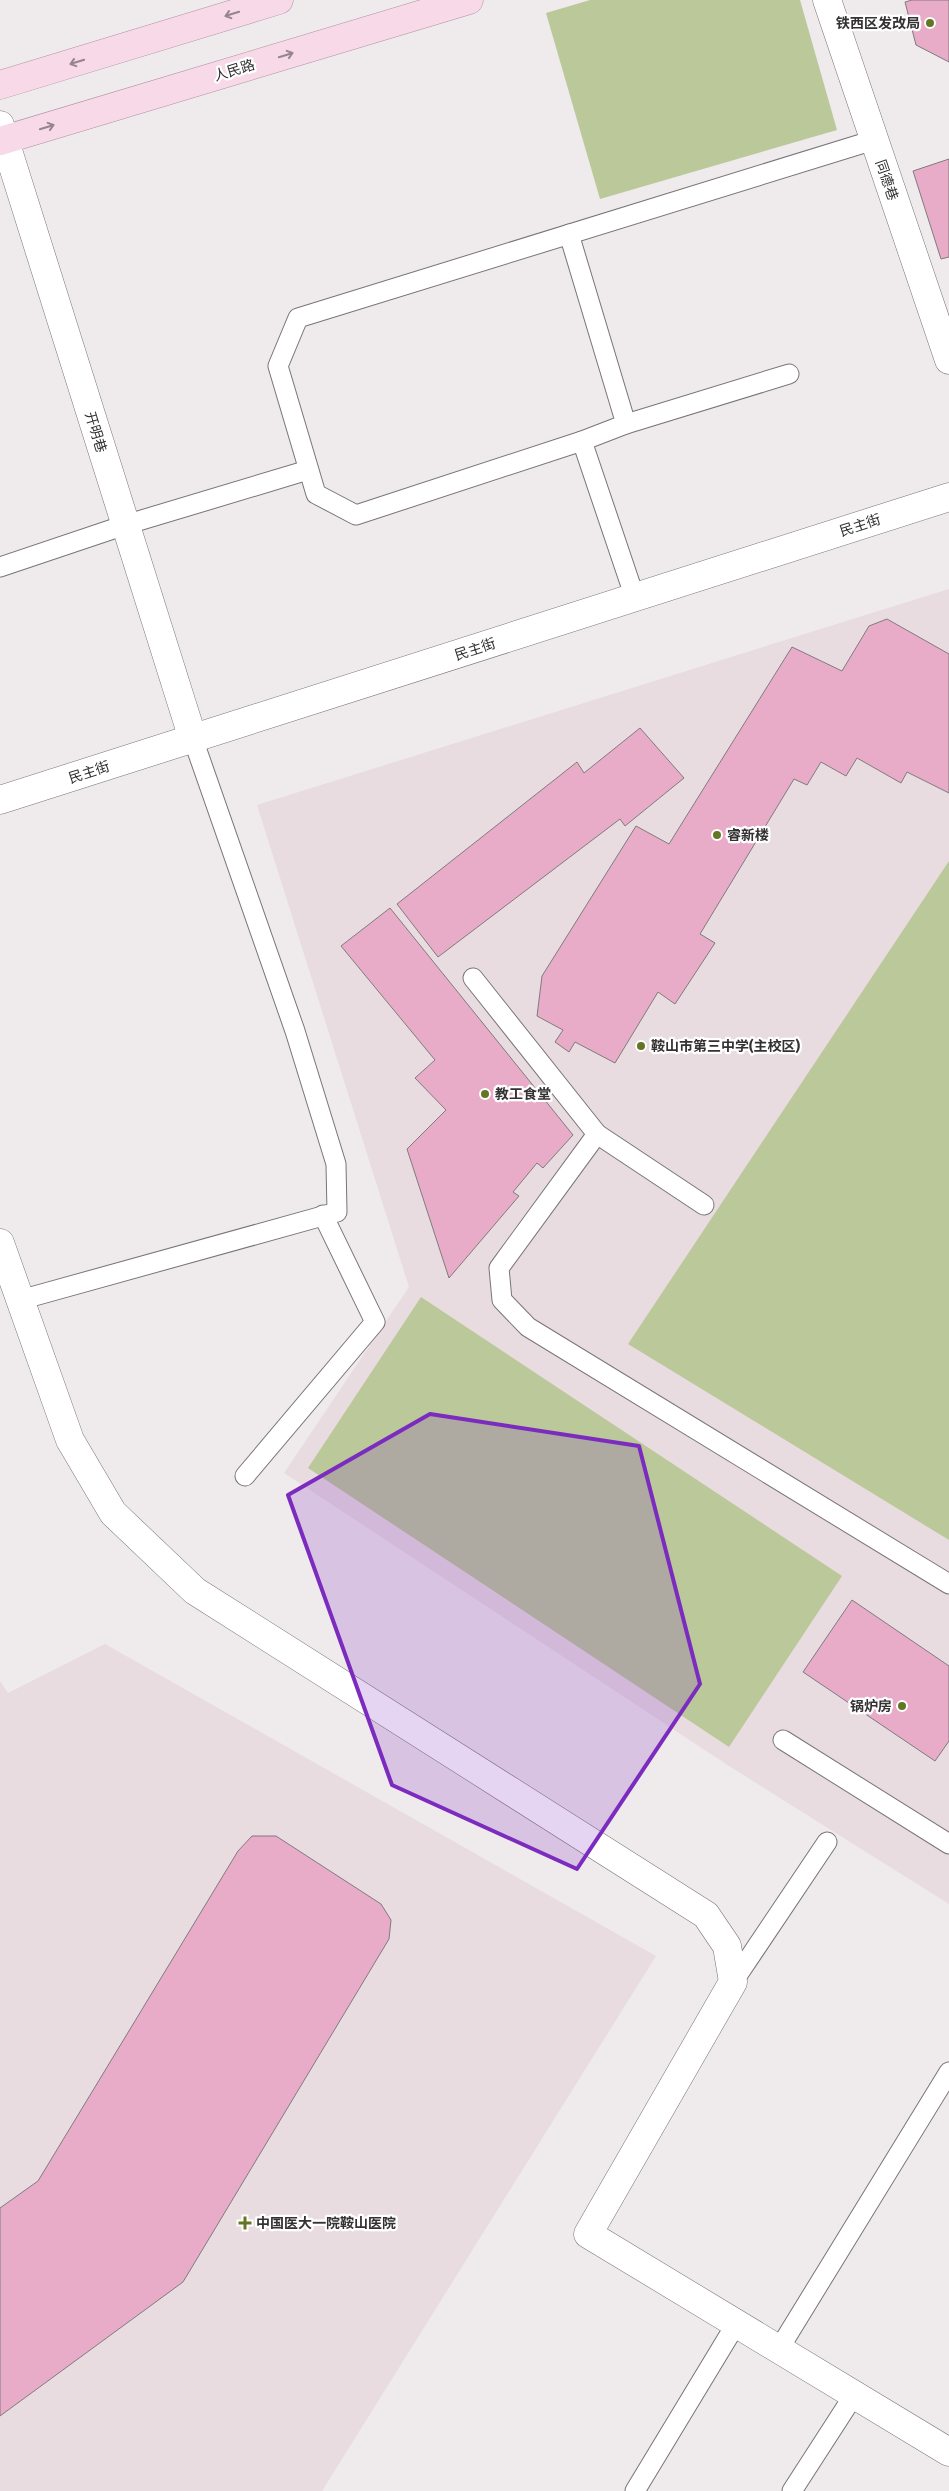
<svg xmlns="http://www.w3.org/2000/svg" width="949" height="2491" font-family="'Fira Sans','Noto Sans SC',sans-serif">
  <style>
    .built { fill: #e8dce1 }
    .green { fill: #bbc89a }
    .building { fill: #e8acc9; stroke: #7f7b7d }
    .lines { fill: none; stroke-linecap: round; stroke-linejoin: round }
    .service-casing { stroke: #797577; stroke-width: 21 }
    .minor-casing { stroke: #797577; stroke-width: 29 }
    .primary-casing { stroke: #b08e9f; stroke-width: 29 }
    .service { stroke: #fff; stroke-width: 19 }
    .minor { stroke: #fff; stroke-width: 28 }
    .primary { stroke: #f8d9e8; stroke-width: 28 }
    .oneway { stroke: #96858d }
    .marked { fill: #7b2cbf; fill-opacity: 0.2; stroke: #7b2cbf; stroke-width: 4; stroke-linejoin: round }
    .poi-dot { fill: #647523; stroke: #fff; stroke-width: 2 }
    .labels { text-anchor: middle; stroke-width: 4.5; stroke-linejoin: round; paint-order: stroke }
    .poi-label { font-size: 14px; font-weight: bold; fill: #333132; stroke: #fff; text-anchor: start }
    .street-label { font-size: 14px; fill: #333132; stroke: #fff }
  </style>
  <rect width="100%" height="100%" fill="#efeaec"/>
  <g class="built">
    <polygon points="949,589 949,1904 729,1766 284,1473 409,1287 257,805"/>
    <polygon points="105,1644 656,1956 322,2491 0,2491 0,1681 8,1693"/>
  </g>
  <g class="green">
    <polygon points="590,0 800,0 837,130 600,199 546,13"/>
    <polygon points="949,861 949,1540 628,1344"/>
    <polygon points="421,1297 842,1576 729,1747 308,1468"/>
  </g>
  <g class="building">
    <polygon points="912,0 949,0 949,62 916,45 905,2"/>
    <polygon points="949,159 949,257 941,259 913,171"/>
    <polygon points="887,619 949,654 949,793 907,772 901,783 857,758 846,776 821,762 807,785 794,779 700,934 715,943 675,1004 658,992 615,1063 575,1042 569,1052 555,1042 563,1030 537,1016 542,976 636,826 669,844 792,647 842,671 869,626"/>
    <polygon points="640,728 684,778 625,826 620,819 438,957 397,904 577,762 584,773"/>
    <polygon points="390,908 573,1135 543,1168 537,1163 513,1192 519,1196 449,1278 407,1149 446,1110 415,1078 435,1060 341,946"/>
    <polygon points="852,1600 949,1666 949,1741 935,1761 803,1672"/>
    <polygon points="252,1836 276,1836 381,1904 391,1920 389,1939 183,2282 0,2416 0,2208 38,2181 238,1851"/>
  </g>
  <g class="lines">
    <defs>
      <g id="service">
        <polyline points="569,234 626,424"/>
        <polyline points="789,374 626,424 582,441 356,515 316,494 278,366 298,318 874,140"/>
        <polyline points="582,441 635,598"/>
        <polyline points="0,567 125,525 308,470"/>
        <polyline points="473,978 597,1134 499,1268 502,1300 528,1327 949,1584"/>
        <polyline points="597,1134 704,1205"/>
        <polyline points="20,1300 337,1212 336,1164 295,1031 193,739"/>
        <polyline points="245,1476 375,1322 323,1215"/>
        <polyline points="783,1740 949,1844"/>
        <polyline points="733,1982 827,1842"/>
        <polyline points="779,2349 949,2072"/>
        <polyline points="635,2491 736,2324"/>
        <polyline points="792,2491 854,2395"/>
      </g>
      <g id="minor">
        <polyline points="827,0 949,360"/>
        <polyline points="0,125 193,739"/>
        <polyline points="0,800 949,497"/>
        <polyline points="0,1243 70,1440 113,1513 195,1591 706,1915 727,1946 733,1982 588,2234 949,2452"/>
      </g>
      <g id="primary">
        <polyline points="0,85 279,0"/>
        <polyline points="0,141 469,0"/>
      </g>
    </defs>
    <use href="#service" class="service-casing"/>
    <use href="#minor" class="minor-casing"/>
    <use href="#primary" class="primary-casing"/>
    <use href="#service" class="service"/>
    <use href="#minor" class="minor"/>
    <use href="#primary" class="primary"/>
  </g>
  <defs><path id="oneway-shaft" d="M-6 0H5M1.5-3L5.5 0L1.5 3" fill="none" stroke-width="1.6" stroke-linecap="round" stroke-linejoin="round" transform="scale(1.25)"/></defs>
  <g class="oneway">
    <use href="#oneway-shaft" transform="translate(232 14) rotate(163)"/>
    <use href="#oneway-shaft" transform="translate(286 55) rotate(-17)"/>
    <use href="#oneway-shaft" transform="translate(77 62) rotate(163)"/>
    <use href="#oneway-shaft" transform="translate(47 127) rotate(-17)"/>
  </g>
  <path class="marked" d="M430 1414 639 1446 700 1684 577 1869 392 1785 288 1495Z"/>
  <g class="poi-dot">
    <circle cx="930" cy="23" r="5"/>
    <circle cx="717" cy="835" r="5"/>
    <circle cx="641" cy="1046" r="5"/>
    <circle cx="485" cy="1094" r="5"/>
    <circle cx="902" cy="1706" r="5"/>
    <path d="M242.5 2215.5h5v5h5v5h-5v5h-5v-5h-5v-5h5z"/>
  </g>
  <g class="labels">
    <g class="poi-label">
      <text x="920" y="28" text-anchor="end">铁西区发改局</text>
      <text x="727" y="840">睿新楼</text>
      <text x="651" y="1051">鞍山市第三中学(主校区)</text>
      <text x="495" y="1099">教工食堂</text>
      <text x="892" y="1711" text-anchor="end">锅炉房</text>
      <text x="256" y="2228">中国医大一院鞍山医院</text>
    </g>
    <g class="street-label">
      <text transform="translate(234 70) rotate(-17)" y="5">人民路</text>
      <text transform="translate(887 180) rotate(71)" y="5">同德巷</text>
      <text transform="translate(96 432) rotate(73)" y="5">开明巷</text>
      <text transform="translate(860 525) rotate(-18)" y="5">民主街</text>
      <text transform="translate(475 649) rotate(-18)" y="5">民主街</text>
      <text transform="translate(89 772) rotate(-18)" y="5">民主街</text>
    </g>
  </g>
</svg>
